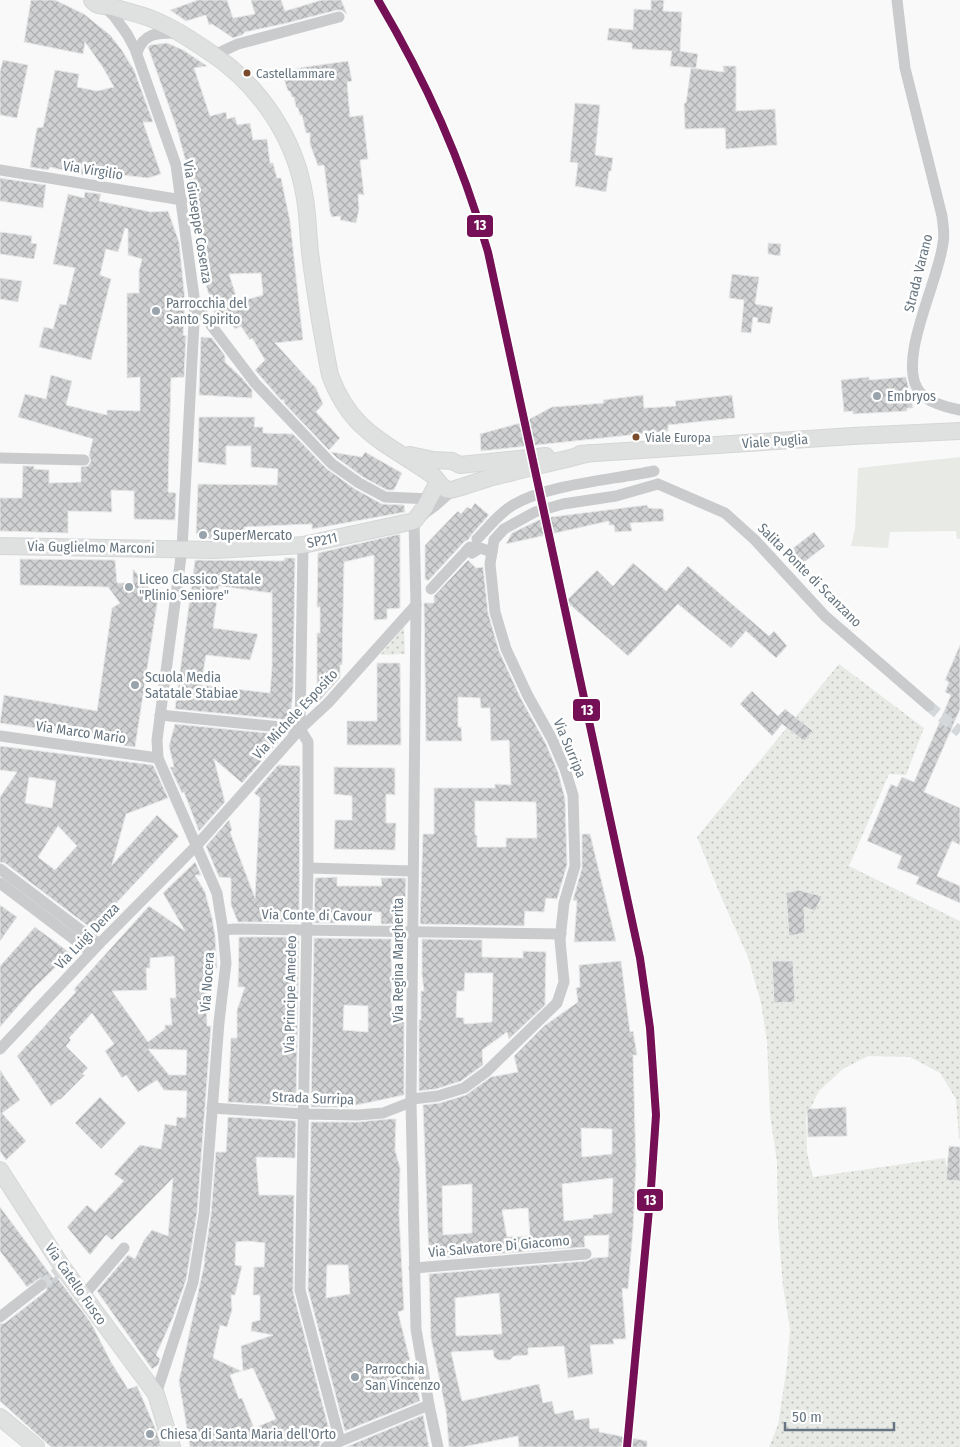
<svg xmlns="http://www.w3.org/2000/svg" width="960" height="1447" font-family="'Fira Sans Condensed',sans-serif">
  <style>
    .green { fill: url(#green-dots) }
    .pitch { fill: #e8eae6 }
    .building { fill: url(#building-cross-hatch); stroke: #e8e8e8; fill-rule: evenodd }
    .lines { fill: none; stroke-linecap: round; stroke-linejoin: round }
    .street-tunnel { stroke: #d4d8db; stroke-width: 11; stroke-dasharray: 11 5.5; stroke-linecap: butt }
    .secondary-casing { stroke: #d5d6d7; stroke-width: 18 }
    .street { stroke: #cacbcc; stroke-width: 11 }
    .secondary { stroke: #dfe0e0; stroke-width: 16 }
    .rail-1-casing { stroke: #fff; stroke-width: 11 }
    .rail-1 { stroke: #751056; stroke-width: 8 }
    .bus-dot { fill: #7a4b2a; stroke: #fff; stroke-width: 2 }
    .poi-dot { fill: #99a3ab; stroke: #fff; stroke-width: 2 }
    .labels { text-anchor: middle; stroke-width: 5; stroke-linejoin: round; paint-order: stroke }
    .bus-label { font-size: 13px; fill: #667581; stroke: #fff; text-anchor: start }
    .street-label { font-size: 14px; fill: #667581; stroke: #fff }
    .poi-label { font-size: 14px; fill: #667581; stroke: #fff; text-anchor: start }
    .line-badge { stroke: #fff; stroke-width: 2 }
    .badge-label { font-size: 14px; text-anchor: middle; font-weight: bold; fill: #fff }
  </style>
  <defs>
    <pattern id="green-dots" width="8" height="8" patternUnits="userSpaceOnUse" patternTransform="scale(1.25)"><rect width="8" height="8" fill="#e8eae6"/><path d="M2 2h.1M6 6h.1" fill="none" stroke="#c0c2c0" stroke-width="1.8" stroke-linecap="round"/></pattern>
    <pattern id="building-cross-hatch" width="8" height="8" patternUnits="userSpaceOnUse" patternTransform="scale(1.25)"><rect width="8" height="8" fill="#cfd1d2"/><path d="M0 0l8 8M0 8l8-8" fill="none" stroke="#acaeb0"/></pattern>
  </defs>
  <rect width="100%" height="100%" fill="#f9f9f9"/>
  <g class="green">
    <polygon points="404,627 405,654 380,655"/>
    <polygon points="839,664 924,728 906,775 889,774 849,866 960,921 960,1139 959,1139 956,1099 940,1073 910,1057 868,1056 843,1069 819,1091 806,1117 807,1153 813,1177 945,1158 948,1173 960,1174 960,1447 769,1447 778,1425 787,1366 790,1329 783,1286 778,1225 777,1162 770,1115 767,1041 761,1003 748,957 722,899 697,837"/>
  </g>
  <polygon class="pitch" points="960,457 960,539 957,539 956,531 890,532 888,548 851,546 855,529 858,468"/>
  <g class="building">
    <polygon points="31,0 55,0 84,14 110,35 121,49 134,70 153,122 143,122 161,174 148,178 104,173 104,180 50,167 48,170 30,167 37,128 43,127 55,70 79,74 77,87 97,91 114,87 102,66 85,42 83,54 24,42"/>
    <polygon points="198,0 227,0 233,18 255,14 251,0 281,0 285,11 322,0 341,0 347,14 341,10 337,10 283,24 245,32 242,35 233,38 212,24 209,25 206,15 186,21 170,10"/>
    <polygon points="651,0 664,0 663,11 682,12 680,51 698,54 696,68 670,66 672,51 632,49 632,43 607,40 609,28 633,30 634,9 651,10"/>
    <path d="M167 43 183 50 207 66 194 68 210 116 226 112 227 119 235 117 237 125 250 123 253 140 267 139 270 163H273L277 178H281L290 221 303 340 275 343 316 388 323 404 316 412 340 438 329 450 284 403V400H281L255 370 265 360 252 338 250 340 241 326 235 329 224 314H215L212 306 205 281 194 218 187 166 177 129 148 47 150 45ZM261 273 263 295 238 302 229 274Z"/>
    <polygon points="3,60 28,65 17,118 0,115 0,72"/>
    <polygon points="348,61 352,81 347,82 350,117 363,115 368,159 360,160 364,195 358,194 359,209 356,223 340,220 341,216 332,217 330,212 324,165 318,166 310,144 310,133 306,133 302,115 300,115 298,108 296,107 294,97 292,97 290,91 288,91 282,73 295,72 294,69 305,67"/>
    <polygon points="723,66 736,66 736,111 775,109 777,145 726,149 725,128 685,129 684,103 686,103 691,68 724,72"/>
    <polygon points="575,103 600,105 595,155 613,158 611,171 609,171 606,192 575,186 578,163 570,162"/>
    <polygon points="0,178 46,185 43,208 0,201"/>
    <polygon points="85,192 101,194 99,201 151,212 168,211 179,242 185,300 183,335 186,336 184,377 171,378 168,492 176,493 175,520 134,519 134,491 111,490 112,512 68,511 68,533 0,531 0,498 22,498 23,466 34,466 34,469 49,470 49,483 81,482 81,467 88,466 91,461 89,455 93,439 18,417 25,394 46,399 51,375 72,381 66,405 107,415 107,410 140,411 140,377 127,378 127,293 139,293 139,271 142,259 128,255 128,229 125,228 118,252 106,249 100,275 111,279 91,360 39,347 44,327 53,329 60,304 66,305 75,268 53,264 68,194 84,198"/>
    <polygon points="0,232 32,236 31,243 37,244 34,259 0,254"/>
    <polygon points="768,243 781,244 780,256 768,254"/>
    <polygon points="732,274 759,277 755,304 773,307 770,324 757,322 758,318 753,317 751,333 741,332 744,300 729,298"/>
    <polygon points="0,278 22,281 18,302 0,299"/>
    <polygon points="201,337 212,338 225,356 225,362 242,378 252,390 252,398 199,395"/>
    <polygon points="869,377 869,380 906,377 913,408 907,408 907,411 853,414 853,411 844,412 841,380"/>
    <polygon points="643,395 644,408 676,406 675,401 732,395 735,418 668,425 668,431 481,451 480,434 524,422 552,407 604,403 603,400"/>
    <polygon points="199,417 255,417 254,427 263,427 263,433 293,434 327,469 355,489 382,504 404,505 405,512 312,529 312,524 244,527 244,538 217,538 217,540 214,540 204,537 196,533 198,484 277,485 278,469 251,467 251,446 226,446 226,465 198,462"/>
    <polygon points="331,452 362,457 365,452 402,473 394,490 387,490 363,477 337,458"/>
    <polygon points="475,503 489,515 472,534 468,540 464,542 428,581 425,579 425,545 458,511 461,514 467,507 471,509"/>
    <polygon points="647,505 648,508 663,509 664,521 630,523 632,531 615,532 614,525 609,525 609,521 506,544 512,533 543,518"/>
    <polygon points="814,532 825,546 803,563 792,549"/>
    <polygon points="400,534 400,608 387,609 387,619 374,620 374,555 344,562 342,665 340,665 340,678 317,703 317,633 320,633 320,607 317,607 318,553"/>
    <path d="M284 558H295L293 691 290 720 175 709 195 560 282 561 285 560ZM219 586 271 593 272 590V667L270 693 201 685 206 655 250 660 258 634 213 628Z"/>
    <polygon points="20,559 115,560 117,583 133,583 133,569 158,598 135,747 119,745 119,740 0,723 4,695 97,711 112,608 120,603 108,587 20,585"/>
    <path d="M468 560 476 568 483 567 488 613 499 651 521 699 545 742 558 772 565 799 567 865 557 899 546 898 544 912 525 911 524 926 420 924 423 834H434V788H495V784L511 785 509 740 491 741 490 708H481L480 698 458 697V727H461L462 741H426L424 603H434V596ZM475 801 536 802 537 838H506V847H477V835H475Z"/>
    <polygon points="633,563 666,591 688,566 769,636 774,631 787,646 776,658 746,631 731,648 678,604 628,656 566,601 597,570 613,586"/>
    <polygon points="960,645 960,709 924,792 960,808 960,845 952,841 937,876 960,886 960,903 916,884 919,877 897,868 902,856 867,841 891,784 897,787 902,777 914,782 951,695 945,692 949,682 945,680"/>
    <polygon points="377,663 400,663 401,745 347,745 347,721 377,721"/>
    <polygon points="752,691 778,716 785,709 813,731 804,741 782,724 772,736 740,704"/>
    <polygon points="175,724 277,734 281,739 242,783 214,759 225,802 199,831 184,792 182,793 170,767 174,767 169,746"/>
    <path d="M0 746 153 765 168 798 126 814 112 865 157 815 179 836 92 929 5 863 0 862V797L17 772 0 770ZM29 777 56 781 52 808 25 803ZM58 826 77 846 55 870 38 857Z"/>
    <polygon points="278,765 300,766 299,922 238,922 231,905 231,878 219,877 206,846 229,820 232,830 230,832 255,898 260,798 254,793"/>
    <polygon points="334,767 395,768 395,795 386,794 386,823 396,823 395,850 334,849 335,820 352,820 352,796 334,794"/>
    <polygon points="582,834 590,834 616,941 574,942 577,901 573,900 582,868"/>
    <path d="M195 862 201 875H195L205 892 212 918 215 935 217 968H208L209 988H206L207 1026H211L197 1213 186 1280 173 1317 156 1355 160 1359 158 1365 152 1369 97 1291 128 1255 135 1259 144 1240 152 1230 168 1236 173 1178 112 1240 106 1235 90 1255 67 1227 87 1205 95 1212 124 1181 114 1174 140 1145 161 1149 165 1124 176 1126 177 1117 186 1118 187 1091 164 1090 157 1080 138 1092 126 1075 122 1078 105 1051 114 1044 92 1013 69 1038 71 1040 66 1046 88 1068 82 1074 85 1075 60 1100 59 1099 51 1106 17 1056 76 992 74 989 149 906 185 931 163 893ZM174 956 176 998H170L172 1025H165V1029L148 1042 112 991 147 990 146 968H150V958ZM148 1049 187 1050 186 1075H169Z"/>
    <polygon points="337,877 337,886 382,886 381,878 406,878 405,924 381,924 381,912 336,913 336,923 314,923 315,878"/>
    <polygon points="798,890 822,896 815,911 804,907 805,933 789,936 786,893"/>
    <polygon points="0,905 17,917 0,941"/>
    <polygon points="35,927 70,953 33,989 0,1027 0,966"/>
    <polygon points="239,937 299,937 296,1106 228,1102 231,1038 237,1038 237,1010 245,987 238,987"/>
    <path d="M314 938 391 939 392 1020H404V1095L347 1107H311ZM344 1005 368 1006V1032L343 1030Z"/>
    <path d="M422 939 482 940V957L523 958V951L546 952 545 1005 509 1039 507 1032 482 1050 483 1065 461 1081 436 1089 419 1091V1020H421V991H424L422 975ZM465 973H493L492 1022 464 1024V1018L456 1017 457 991H464Z"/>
    <path d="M621 961 630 1032 633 1031 637 1055H633L636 1166 633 1229 628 1289 622 1288 626 1339H613L614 1344 590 1345 593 1374 568 1378 564 1346 528 1348V1355L514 1356 510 1360H498L494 1357 493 1350 451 1352 462 1401 539 1384 543 1403 552 1401 555 1414 573 1410 575 1420 589 1418 590 1429 599 1428V1432L647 1441V1447H519L518 1436 463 1447H449L446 1411 431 1338 429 1274 587 1261 593 1258 608 1257 609 1235 584 1236 585 1247 429 1259 423 1105 440 1103 466 1095 491 1077 518 1072 514 1056 544 1026 578 1002 576 988 580 987 579 965ZM581 1128 612 1129V1154L582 1157ZM613 1178 612 1213 593 1215V1218L564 1221 562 1184ZM472 1184V1233L443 1235 442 1186ZM528 1208 530 1236 507 1237 502 1210ZM499 1293 502 1334 456 1336 455 1298Z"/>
    <polygon points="772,961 793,961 795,1002 774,1003"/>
    <polygon points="0,1070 20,1100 2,1113 26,1141 6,1160 0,1151"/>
    <polygon points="100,1097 126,1123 101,1149 75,1123"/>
    <polygon points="846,1107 847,1136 808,1137 807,1109"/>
    <path d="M228 1117 296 1121 295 1158 256 1157 259 1195H294L293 1292 331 1437 320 1442 319 1447H190L179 1381 205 1261H204L211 1215 216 1152H226ZM248 1241 265 1243 264 1267H254L253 1295H260V1320L252 1322 251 1331 273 1335 241 1346 243 1371 253 1368 276 1419 254 1428 242 1398 239 1399 230 1375 241 1371 213 1358 220 1325 227 1327 232 1310 231 1295H235L242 1266 235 1265 236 1242Z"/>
    <path d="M389 1119H396L395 1150 400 1168 399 1213 404 1310 398 1312 420 1401 345 1431 308 1289 311 1122H358ZM327 1265H348L350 1294 326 1298Z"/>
    <polygon points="949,1146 960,1147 960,1181 946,1180"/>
    <polygon points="0,1207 53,1278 56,1276 91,1323 111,1362 128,1389 137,1386 156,1430 162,1447 51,1447 0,1401 0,1324 5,1323 46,1291 48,1284 47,1280 40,1278 27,1287 0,1251"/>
    <polygon points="423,1415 429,1447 346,1447"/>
  </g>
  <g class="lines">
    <g class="street-tunnel">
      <polyline points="929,706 960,732"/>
      <polyline points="41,1285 63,1268"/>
    </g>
    <defs>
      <g id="secondary">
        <path d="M92 0C98 8 106 5 116 8 128 12 140 14 152 19 172 27 190 39 208 51 259 84 296 138 305 199 308 216 308 234 310 252 315 293 322 334 330 375 351 432 385 442 431 474 438 479 440 489 450 490 454 490 479 481 486 479 520 470 555 462 590 453"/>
        <polyline points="580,454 853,436 960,431"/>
        <polyline points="410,455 433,460 452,461 460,465 546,456"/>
        <polyline points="0,546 215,550 303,545 414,521 425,507 438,482"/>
        <polyline points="0,1170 63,1268 156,1394 172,1447"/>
        <polyline points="0,1417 36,1447"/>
      </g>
    </defs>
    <use href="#secondary" class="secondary-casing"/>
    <g class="street">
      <path d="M897 0 905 68 942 216C943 225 945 234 943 243 939 280 899 355 917 388 924 402 946 407 960 410"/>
      <polyline points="104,6 114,16 127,34 135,49 176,165 195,304 182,549 157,740 158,758 217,893 223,930 226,963 219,1022 204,1214 193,1282 156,1394"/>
      <path d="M137 53C144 32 158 33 178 33"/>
      <polyline points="214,55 238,44 339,17"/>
      <polyline points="0,170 182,200"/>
      <polyline points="195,304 255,383 332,464 359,483 385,497 430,499"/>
      <polyline points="0,458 84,460"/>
      <polyline points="658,484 725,513 755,540 825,616 929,706"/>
      <path d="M477 539C488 528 499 513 513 505 549 484 612 480 654 471"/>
      <polyline points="303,545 300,729 308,742 308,868 300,1290 340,1441"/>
      <polyline points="468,549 472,553 480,548 492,552"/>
      <polyline points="431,589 470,547"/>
      <polyline points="160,715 300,729"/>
      <polyline points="0,736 158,758"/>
      <polyline points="308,868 413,871"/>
      <polyline points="0,869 99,944"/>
      <polyline points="0,883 91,952"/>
      <polyline points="223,930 235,929 561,934"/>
      <polyline points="0,1049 99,944 197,845 300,729 328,703 416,605"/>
      <polyline points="412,1099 438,1096 464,1088 486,1072 557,1003 564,982 560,940 564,903 575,866 573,795 565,769 552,739 528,696 506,649 495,612 490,564 494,540 504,529 535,512 563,504 616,496 658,484"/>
      <polyline points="212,1108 303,1114 358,1115 383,1113 411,1102"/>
      <polyline points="414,1268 586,1254"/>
      <polyline points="83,1296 124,1248"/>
      <polyline points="0,1317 41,1285"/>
      <polyline points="326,1447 429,1405"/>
      <polyline points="438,1447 429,1405 416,1329 411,1102 416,605 414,521 436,505 453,490"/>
    </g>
    <use href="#secondary" class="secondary"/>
    <defs>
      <path id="rail-1" d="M378 0C427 83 461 159 488 252L640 958 650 1028 656 1115 651 1188 627 1447"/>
    </defs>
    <use href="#rail-1" class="rail-1-casing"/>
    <use href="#rail-1" class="rail-1"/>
  </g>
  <g class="bus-dot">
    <circle cx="247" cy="73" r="4.5"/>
    <circle cx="636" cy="437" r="4.5"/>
  </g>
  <g class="poi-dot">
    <circle cx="156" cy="311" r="5"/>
    <circle cx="877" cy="396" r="5"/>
    <circle cx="203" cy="535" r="5"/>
    <circle cx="129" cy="587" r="5"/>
    <circle cx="135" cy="685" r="5"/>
    <circle cx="355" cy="1377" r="5"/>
    <circle cx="150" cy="1434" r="5"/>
  </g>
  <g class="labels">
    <g class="bus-label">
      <text x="256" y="78">Castellammare</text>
      <text x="645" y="442">Viale Europa</text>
    </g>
    <g class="street-label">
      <text transform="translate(93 170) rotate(9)" y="5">Via Virgilio</text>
      <text transform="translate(198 222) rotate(81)" y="5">Via Giuseppe Cosenza</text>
      <text transform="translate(918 273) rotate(-76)" y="5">Strada Varano</text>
      <text transform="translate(775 441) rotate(-4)" y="5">Viale Puglia</text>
      <text transform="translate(322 540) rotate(-12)" y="5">SP211</text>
      <text transform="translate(91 547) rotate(1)" y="5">Via Guglielmo Marconi</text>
      <text transform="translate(810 575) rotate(45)" y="5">Salita Ponte di Scanzano</text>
      <text transform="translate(295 714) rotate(-47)" y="5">Via Michele Esposito</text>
      <text transform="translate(81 732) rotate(8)" y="5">Via Marco Mario</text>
      <text transform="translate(570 748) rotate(67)" y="5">Via Surripa</text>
      <text transform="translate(317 915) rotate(1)" y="5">Via Conte di Cavour</text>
      <text transform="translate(87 936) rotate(-46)" y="5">Via Luigi Denza</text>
      <text transform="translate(398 960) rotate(-90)" y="5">Via Regina Margherita</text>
      <text transform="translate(207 982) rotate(-86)" y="5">Via Nocera</text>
      <text transform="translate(290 994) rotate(-89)" y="5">Via Principe Amedeo</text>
      <text transform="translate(313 1098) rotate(2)" y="5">Strada Surripa</text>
      <text transform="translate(499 1246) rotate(-5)" y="5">Via Salvatore Di Giacomo</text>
      <text transform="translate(76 1284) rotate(55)" y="5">Via Catello Fusco</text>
    </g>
    <g class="poi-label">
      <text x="166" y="308">Parrocchia del<tspan x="166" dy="16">Santo Spirito</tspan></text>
      <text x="887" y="401">Embryos</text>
      <text x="213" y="540">SuperMercato</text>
      <text x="139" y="584">Liceo Classico Statale<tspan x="139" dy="16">"Plinio Seniore"</tspan></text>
      <text x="145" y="682">Scuola Media<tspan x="145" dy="16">Satatale Stabiae</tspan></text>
      <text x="365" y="1374">Parrocchia<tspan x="365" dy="16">San Vincenzo</tspan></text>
      <text x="160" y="1439">Chiesa di Santa Maria dell'Orto</text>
    </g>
  </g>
  <g class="line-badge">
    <rect x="466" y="214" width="28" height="24" rx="5" fill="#751056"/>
    <rect x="572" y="698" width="29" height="24" rx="5" fill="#751056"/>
    <rect x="636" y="1188" width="28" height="24" rx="5" fill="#751056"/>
  </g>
  <g class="badge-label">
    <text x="480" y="230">13</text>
    <text x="587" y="715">13</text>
    <text x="650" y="1205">13</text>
  </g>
  <path d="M785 1422v8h109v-8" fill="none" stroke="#667581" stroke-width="2.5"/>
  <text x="792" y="1422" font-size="15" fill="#667581" stroke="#ffffff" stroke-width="4" paint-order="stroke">50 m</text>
</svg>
